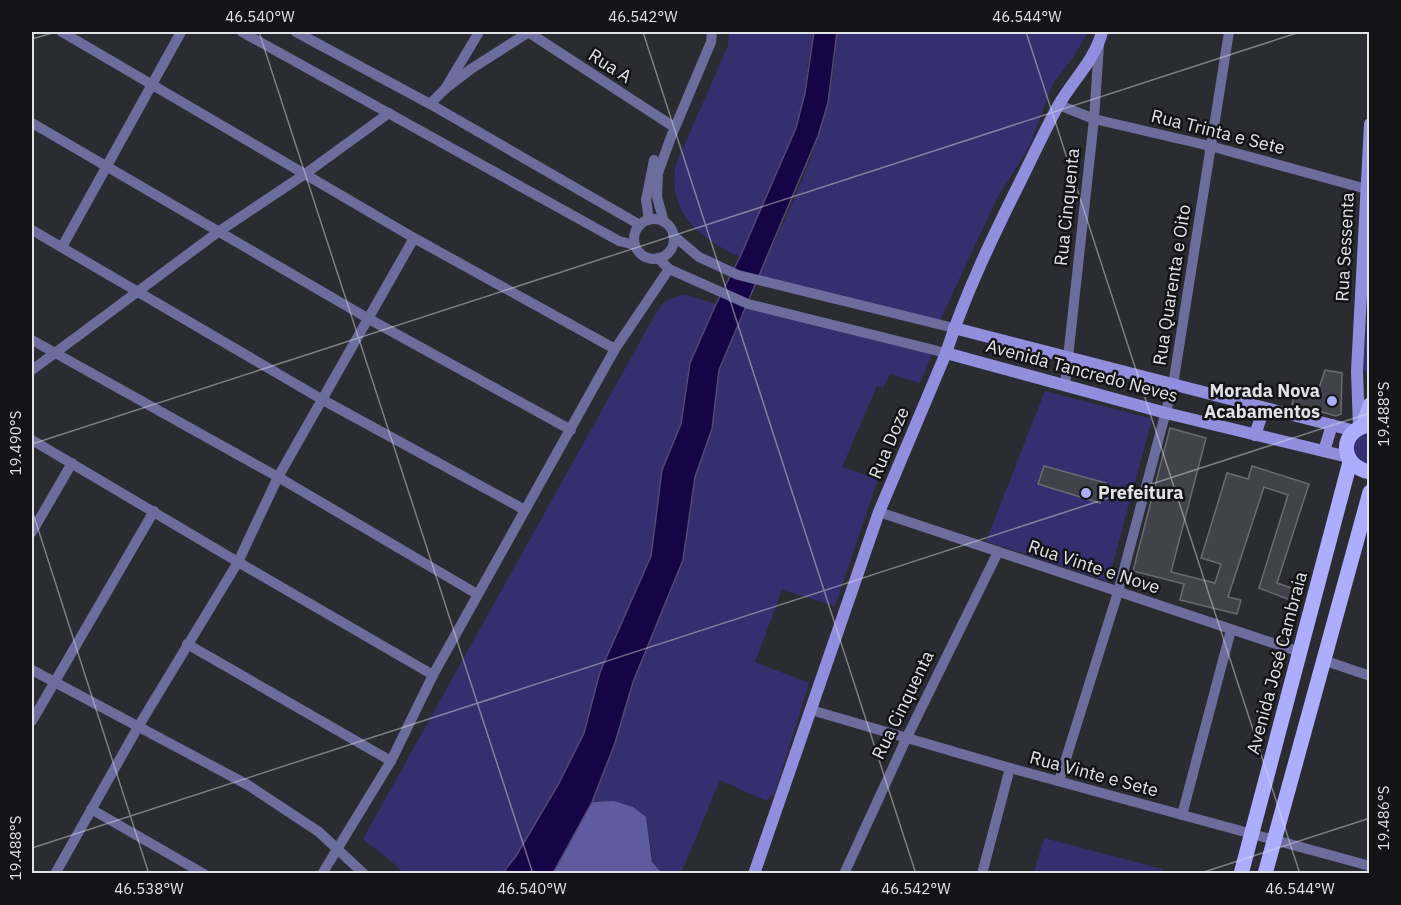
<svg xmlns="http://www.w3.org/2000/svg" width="1401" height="905" font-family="'IBM Plex Sans',sans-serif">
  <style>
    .green { fill: #352f6f }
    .forest { fill: #5e5ba1 }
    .water { fill: #160546; stroke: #534876; stroke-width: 1.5 }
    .building { fill: #42434a; stroke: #6a6a72; stroke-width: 1.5 }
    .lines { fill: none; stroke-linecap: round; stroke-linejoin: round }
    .street { stroke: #6c6c9d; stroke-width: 10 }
    .secondary { stroke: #908edd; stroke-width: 12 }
    .primary { stroke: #adadfe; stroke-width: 15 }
    .ticks { fill: none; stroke: #e2e3e7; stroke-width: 1.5; stroke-opacity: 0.45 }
    .poi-dot { fill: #aeaefa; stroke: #141417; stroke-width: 2 }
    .labels { text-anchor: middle; stroke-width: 5; stroke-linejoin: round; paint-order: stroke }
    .street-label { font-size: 18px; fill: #e2e3e7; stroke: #141417 }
    .poi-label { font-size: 18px; font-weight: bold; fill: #e2e3e7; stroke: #141417; text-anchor: end }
    .neatline { fill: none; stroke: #e2e3e7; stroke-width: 2 }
    .ticks-label { font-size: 15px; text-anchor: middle; fill: #e2e3e7 }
  </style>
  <rect width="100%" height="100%" fill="#2b2c32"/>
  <g class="green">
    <path d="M729 32H815L808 60 805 93 796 128 740 257C699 238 667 213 676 164L728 46Z"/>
    <path d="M837 32H1088L1073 58 1053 83 1030 145 996 200 938 325 759 276C784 221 813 164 827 105 833 82 836 55 837 32Z"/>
    <path d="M686 295 716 304 690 363 681 424 662 470 651 556 600 672 584 733 558 785 516 856 502 873H404L392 862 363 839 656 313C663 301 672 296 686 295Z"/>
    <polygon points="748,304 934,350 920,383 890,374 883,388 877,386 842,467 878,479 835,606 782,590 755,662 809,683 775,793 766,801 720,780 682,871 678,874 662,873 653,862 646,817 592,802 615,743 633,682 683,560 695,477 712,429 719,370"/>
    <polygon points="1368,307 1370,371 1367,373 1363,370"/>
    <polygon points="1045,391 1152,419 1108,582 986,541"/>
    <polygon points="1369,432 1369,464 1368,464 1356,461 1351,443 1359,434"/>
    <polygon points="1044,838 1162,869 1161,873 1034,873"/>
  </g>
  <polygon class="forest" points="614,801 633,807 646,817 652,862 662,873 553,874 592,802"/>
  <polygon class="water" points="814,32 837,32 828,103 818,136 719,370 712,429 695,477 683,560 633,682 615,743 592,802 553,873 502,874 516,856 558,785 584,733 600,672 651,556 662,470 681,424 690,363 716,304 740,257 796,128 805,93"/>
  <g class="building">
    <polygon points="1325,370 1342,373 1341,414 1336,416 1292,404 1298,385 1318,391"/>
    <polygon points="1170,428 1206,438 1171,572 1215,583 1221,564 1201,558 1227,473 1248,479 1252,466 1309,484 1277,583 1297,590 1293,601 1259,588 1288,495 1264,487 1228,597 1241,600 1237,614 1180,600 1184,584 1133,571"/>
    <polygon points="1044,466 1106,483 1100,503 1038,484"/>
  </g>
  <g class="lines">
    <g class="street">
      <polyline points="62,32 414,238 615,349"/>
      <polyline points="242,32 619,241 635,245"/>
      <polyline points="296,32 430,104 640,225"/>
      <polyline points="528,32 674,127"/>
      <polyline points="445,89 471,69 529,32"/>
      <polyline points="430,104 445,89 479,32"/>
      <polyline points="1059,105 1094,119 1210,146 1370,190"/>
      <polyline points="32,123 369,319 571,430"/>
      <circle cx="654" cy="239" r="20"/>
      <polyline points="649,220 646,200 654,160"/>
      <polyline points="664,222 657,197 658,173 671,137 711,42 712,32"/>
      <polyline points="32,230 323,400 525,510"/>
      <polyline points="673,235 699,257 738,275 954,328"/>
      <polyline points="62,247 181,32"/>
      <polyline points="658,258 669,269 748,304 946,353"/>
      <polyline points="32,340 278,477 477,594"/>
      <polyline points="32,370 218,232 305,174 389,113"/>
      <polyline points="1065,385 1094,119 1099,45"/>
      <polyline points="32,440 238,562 433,675"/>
      <polyline points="879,512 1300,652"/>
      <polyline points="32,532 72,463"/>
      <polyline points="187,644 391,761"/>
      <polyline points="1323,660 1370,676"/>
      <polyline points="32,670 248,785 319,832 364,874"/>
      <polyline points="811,710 1010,768 1370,866"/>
      <polyline points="32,721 154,511"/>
      <polyline points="1059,781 1118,592 1173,385 1229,32"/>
      <polyline points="91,809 204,874"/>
      <polyline points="1182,815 1231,630"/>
      <polyline points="55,874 138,727 238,562 278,477 414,238"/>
      <polyline points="322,874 391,761 433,675 615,349 669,269"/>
      <polyline points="844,874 907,737 998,552"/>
      <polyline points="982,874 1010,768"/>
    </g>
    <g class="secondary">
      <polyline points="954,328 1355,431"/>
      <polyline points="946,353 1166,413 1348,457"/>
      <polyline points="1359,428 1357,371 1370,124"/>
      <polyline points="1255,435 1264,408"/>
      <polyline points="1324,451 1332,425"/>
      <path d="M754 874 879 512 946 353C965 294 993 236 1021 180 1033 156 1045 130 1058 106 1072 81 1095 60 1102 32"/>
    </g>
    <g class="primary">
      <path d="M1370 425C1339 429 1338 466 1370 472"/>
      <polyline points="1363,426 1370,405"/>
      <polyline points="1241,874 1350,462"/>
      <polyline points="1265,874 1370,492"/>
    </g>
  </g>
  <path class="ticks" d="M259 32 533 874M643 32 916 874M1026 32 1300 874M32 39 56 32M32 444 1300 32M32 510 149 874M32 848 1370 413M1198 874 1370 818"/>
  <g class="poi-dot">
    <circle cx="1332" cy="401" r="6"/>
    <circle cx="1086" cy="493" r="6"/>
  </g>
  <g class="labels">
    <g class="street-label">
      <text transform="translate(610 66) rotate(33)" y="6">Rua A</text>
      <text transform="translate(1218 132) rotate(14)" y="6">Rua Trinta e Sete</text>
      <text transform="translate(1067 207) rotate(-84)" y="6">Rua Cinquenta</text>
      <text transform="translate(1345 247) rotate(-87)" y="6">Rua Sessenta</text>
      <text transform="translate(1172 285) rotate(-81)" y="6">Rua Quarenta e Oito</text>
      <text transform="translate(1082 371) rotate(15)" y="6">Avenida Tancredo Neves</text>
      <text transform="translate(889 443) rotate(-67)" y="6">Rua Doze</text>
      <text transform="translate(1094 567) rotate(18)" y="6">Rua Vinte e Nove</text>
      <text transform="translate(1277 663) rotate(-75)" y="6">Avenida José Cambraia</text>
      <text transform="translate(903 705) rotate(-64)" y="6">Rua Cinquenta</text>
      <text transform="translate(1094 774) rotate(15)" y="6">Rua Vinte e Sete</text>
    </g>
    <g class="poi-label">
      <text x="1320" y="397">Morada Nova<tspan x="1320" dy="21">Acabamentos</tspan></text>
      <text x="1098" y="499" text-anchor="start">Prefeitura</text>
    </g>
  </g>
  <rect width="1401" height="905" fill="none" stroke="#141417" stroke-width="66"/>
  <rect x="33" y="33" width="1335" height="839" class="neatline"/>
  <g class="ticks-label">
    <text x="260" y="22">46.540°W</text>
    <text x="643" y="22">46.542°W</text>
    <text x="1027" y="22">46.544°W</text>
    <text transform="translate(1384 414) rotate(-90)" y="5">19.488°S</text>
    <text transform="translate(16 443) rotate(-90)" y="5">19.490°S</text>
    <text transform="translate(1384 818) rotate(-90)" y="5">19.486°S</text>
    <text transform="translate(16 848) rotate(-90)" y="5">19.488°S</text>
    <text x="149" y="894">46.538°W</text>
    <text x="532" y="894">46.540°W</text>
    <text x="916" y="894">46.542°W</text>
    <text x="1300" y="894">46.544°W</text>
  </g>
</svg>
